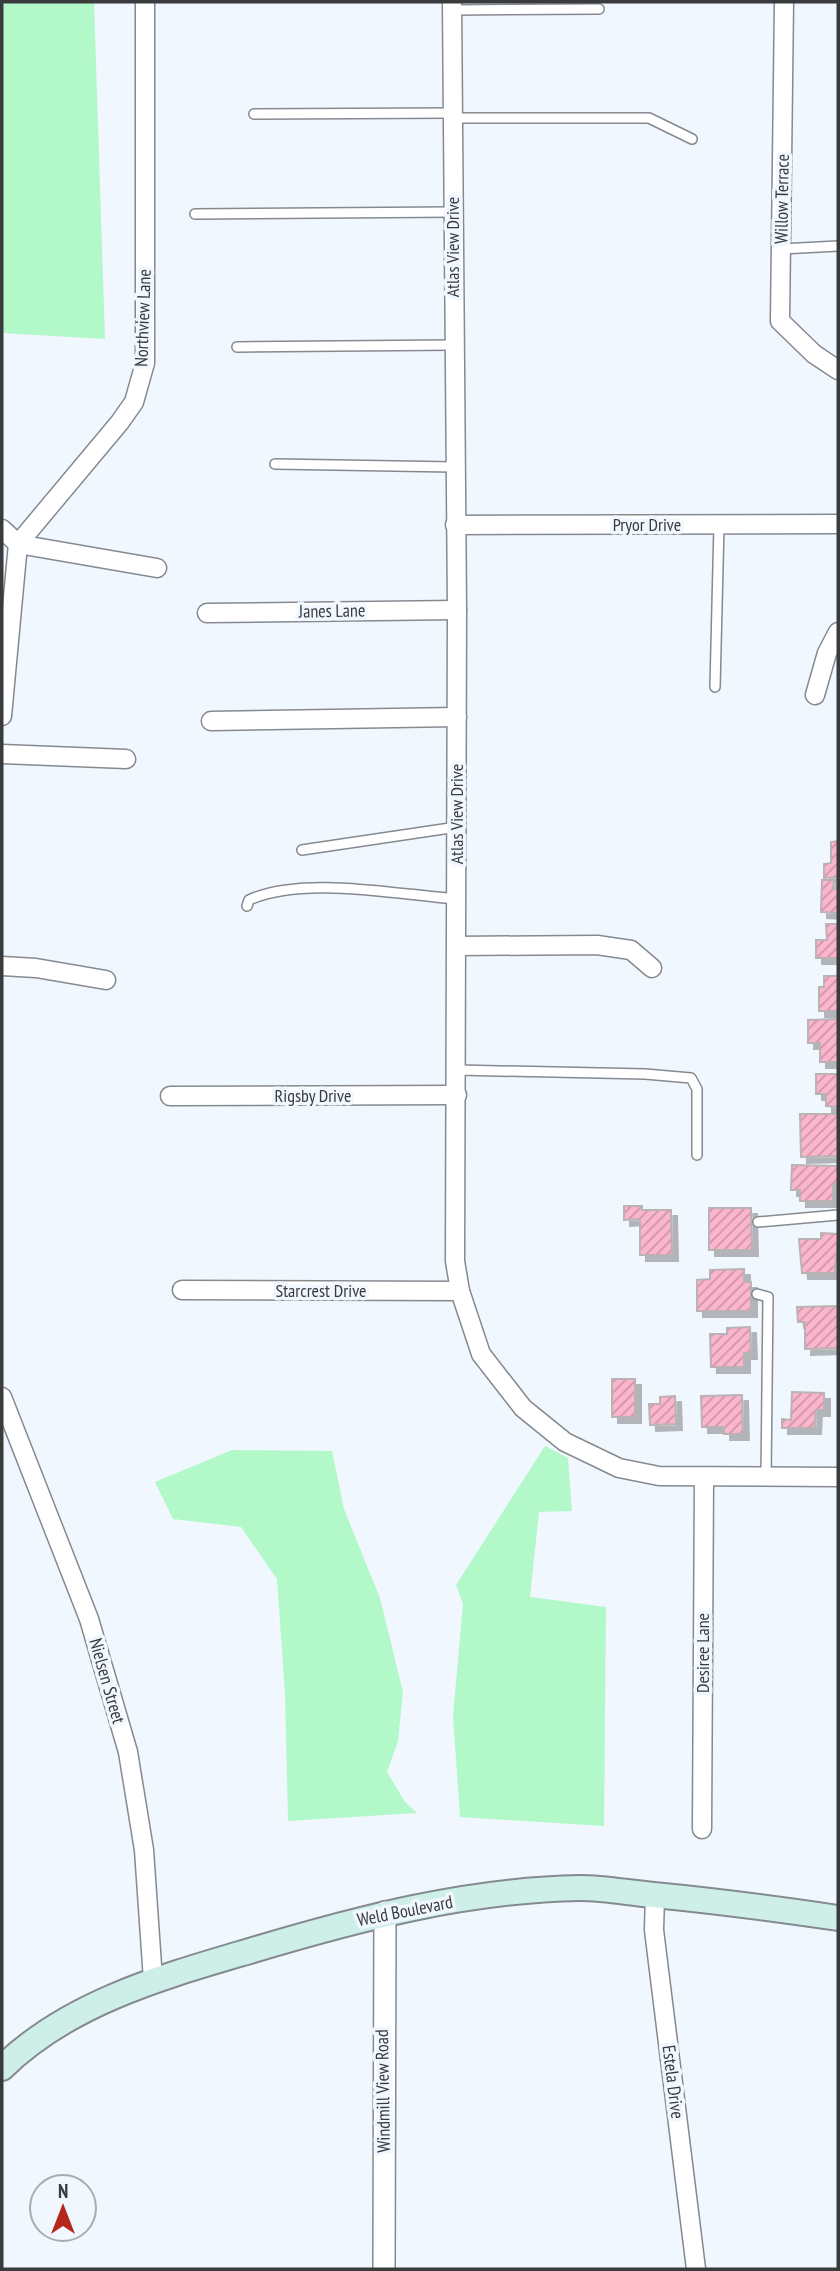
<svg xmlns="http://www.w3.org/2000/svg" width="840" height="2271" font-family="'PT Sans Narrow',sans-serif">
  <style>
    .grass { fill: #b2f8c8 }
    .building { fill: url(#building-hatch); stroke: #bbb2b4; stroke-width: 2; filter: url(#shadow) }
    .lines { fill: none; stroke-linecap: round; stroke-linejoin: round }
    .service-casing { stroke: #858a90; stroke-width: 12 }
    .minor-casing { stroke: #858a90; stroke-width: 21 }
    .tertiary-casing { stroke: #858a90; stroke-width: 24 }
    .secondary-casing { stroke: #858a90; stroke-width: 28 }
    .service { stroke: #fff; stroke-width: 9 }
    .minor { stroke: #fff; stroke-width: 18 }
    .tertiary { stroke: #fff; stroke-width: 21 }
    .secondary { stroke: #cdefe8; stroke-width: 24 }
    .labels { text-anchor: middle; stroke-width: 7; stroke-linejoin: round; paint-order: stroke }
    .street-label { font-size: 18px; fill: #393b3d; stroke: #f1f7fe }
  </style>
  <defs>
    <pattern id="building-hatch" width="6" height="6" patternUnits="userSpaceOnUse" patternTransform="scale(1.75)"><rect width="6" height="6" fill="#fbb5cd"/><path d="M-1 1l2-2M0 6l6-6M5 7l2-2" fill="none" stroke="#cc94a8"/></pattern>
    <filter id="shadow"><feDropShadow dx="6" dy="6" stdDeviation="0" flood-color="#0004"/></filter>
  </defs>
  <rect width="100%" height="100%" fill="#f1f7fe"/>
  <g class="grass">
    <polygon points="2,2 94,2 105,339 2,333"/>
    <polygon points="545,1446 568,1458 572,1511 539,1512 530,1597 606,1607 604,1826 460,1817 453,1716 463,1604 456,1585"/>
    <polygon points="232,1450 332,1451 344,1509 380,1598 403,1692 398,1741 387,1772 405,1802 417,1813 288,1821 285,1693 277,1579 241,1527 173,1519 155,1482"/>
  </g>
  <g class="building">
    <polygon points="838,841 838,877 824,878 824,864 831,863 831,842"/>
    <polygon points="822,880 834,880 833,889 838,889 838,913 821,912"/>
    <polygon points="826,924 838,924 838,958 816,958 816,940 827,940"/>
    <polygon points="824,976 838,976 838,1011 819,1011 819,987 824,987"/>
    <polygon points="838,1019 838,1062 820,1062 820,1043 808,1043 808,1020"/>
    <polygon points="816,1074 838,1074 838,1107 826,1106 826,1094 816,1094"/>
    <polygon points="800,1114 838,1114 838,1156 801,1157"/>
    <polygon points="792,1165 838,1166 838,1184 833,1184 833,1201 800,1201 800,1190 791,1190"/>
    <polygon points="624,1206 642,1206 642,1210 671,1210 672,1255 640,1255 640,1219 624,1220"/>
    <polygon points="709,1208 751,1208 752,1250 709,1250"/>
    <polygon points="821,1233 838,1234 835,1273 802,1273 799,1239 821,1239"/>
    <polygon points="744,1269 744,1282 751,1282 751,1311 697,1311 697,1280 710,1279 710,1270"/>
    <polygon points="838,1306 838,1348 805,1349 805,1322 798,1322 797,1307"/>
    <polygon points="750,1327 751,1353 744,1353 744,1367 711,1367 710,1334 727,1334 727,1328"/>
    <rect x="612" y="1379" width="23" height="38"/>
    <polygon points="792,1392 824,1393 824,1410 816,1410 815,1428 782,1428 782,1419 791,1420"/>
    <polygon points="742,1395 743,1434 724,1434 724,1427 702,1427 701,1396"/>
    <polygon points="675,1396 676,1424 650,1425 649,1404 660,1404 660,1397"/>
  </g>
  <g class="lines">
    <defs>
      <g id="service">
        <polyline points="452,10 599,9"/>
        <polyline points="254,114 453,113"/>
        <polyline points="453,118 649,118 692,139"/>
        <polyline points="195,214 453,212"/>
        <polyline points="781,249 838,246"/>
        <polyline points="237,347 453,345"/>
        <polyline points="275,464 454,467"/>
        <polyline points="715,687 719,525"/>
        <polyline points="302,850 457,827"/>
        <path d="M247 906 249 900C303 875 399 895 457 899"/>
        <polyline points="457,1070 645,1074 691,1078 697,1089 697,1155"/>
        <polyline points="758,1222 838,1215"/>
        <polyline points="757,1294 768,1297 766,1478"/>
      </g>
      <g id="minor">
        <polyline points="452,2 457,610 455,1261 460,1291 481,1354 523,1408 565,1442 619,1468 659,1476 838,1477"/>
        <polyline points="784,2 780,321 814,354 838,370"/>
        <polyline points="455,525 838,524"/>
        <polyline points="2,529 18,544 157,568"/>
        <polyline points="207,613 457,610"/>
        <polyline points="815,695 827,653 838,632"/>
        <polyline points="2,716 18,544 120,422 134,402 145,363 145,2"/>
        <polyline points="211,721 457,717"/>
        <polyline points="2,754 126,759"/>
        <polyline points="457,946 597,945 631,950 652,968"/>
        <polyline points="2,966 36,968 106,980"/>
        <polyline points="170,1096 457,1095"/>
        <polyline points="182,1290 460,1291"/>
        <polyline points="2,1397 89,1619 128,1752 144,1850 153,1980"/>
        <polyline points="702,1829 704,1477"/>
        <polyline points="655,1895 654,1930 696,2269"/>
      </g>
      <polyline id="tertiary" points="384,2269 385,1912"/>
      <path id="secondary" d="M2 2068C69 2002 165 1976 253 1950 360 1918 468 1890 580 1888 605 1888 630 1893 654 1895 716 1901 777 1909 838 1918"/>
    </defs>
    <use href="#service" class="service-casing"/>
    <use href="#minor" class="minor-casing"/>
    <use href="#tertiary" class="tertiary-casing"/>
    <use href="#secondary" class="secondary-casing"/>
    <use href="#service" class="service"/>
    <use href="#minor" class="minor"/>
    <use href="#tertiary" class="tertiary"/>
    <use href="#secondary" class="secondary"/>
  </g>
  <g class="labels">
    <g class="street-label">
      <text transform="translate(782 199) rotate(-89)" y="6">Willow Terrace</text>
      <text transform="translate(453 247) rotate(-90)" y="6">Atlas View Drive</text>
      <text transform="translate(143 318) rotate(-88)" y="6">Northview Lane</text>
      <text x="647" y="531">Pryor Drive</text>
      <text transform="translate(332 611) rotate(-1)" y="6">Janes Lane</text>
      <text transform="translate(457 814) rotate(-90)" y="6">Atlas View Drive</text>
      <text x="313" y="1102">Rigsby Drive</text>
      <text x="321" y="1297">Starcrest Drive</text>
      <text transform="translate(703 1653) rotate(-90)" y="6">Desiree Lane</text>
      <text transform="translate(107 1681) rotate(74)" y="6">Nielsen Street</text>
      <text transform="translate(405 1911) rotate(-11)" y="6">Weld Boulevard</text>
      <text transform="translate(673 2082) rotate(83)" y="6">Estela Drive</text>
      <text transform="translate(383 2091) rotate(-91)" y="6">Windmill View Road</text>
    </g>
  </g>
  <rect width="840" height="2271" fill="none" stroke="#393b3d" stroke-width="7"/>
  <g transform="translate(63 2208)"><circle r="33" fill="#f1f7fe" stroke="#a7acb1" stroke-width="2"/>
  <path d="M0-5L12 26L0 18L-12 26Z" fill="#b5261b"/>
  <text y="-10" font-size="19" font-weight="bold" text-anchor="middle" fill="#393b3d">N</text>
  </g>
</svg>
